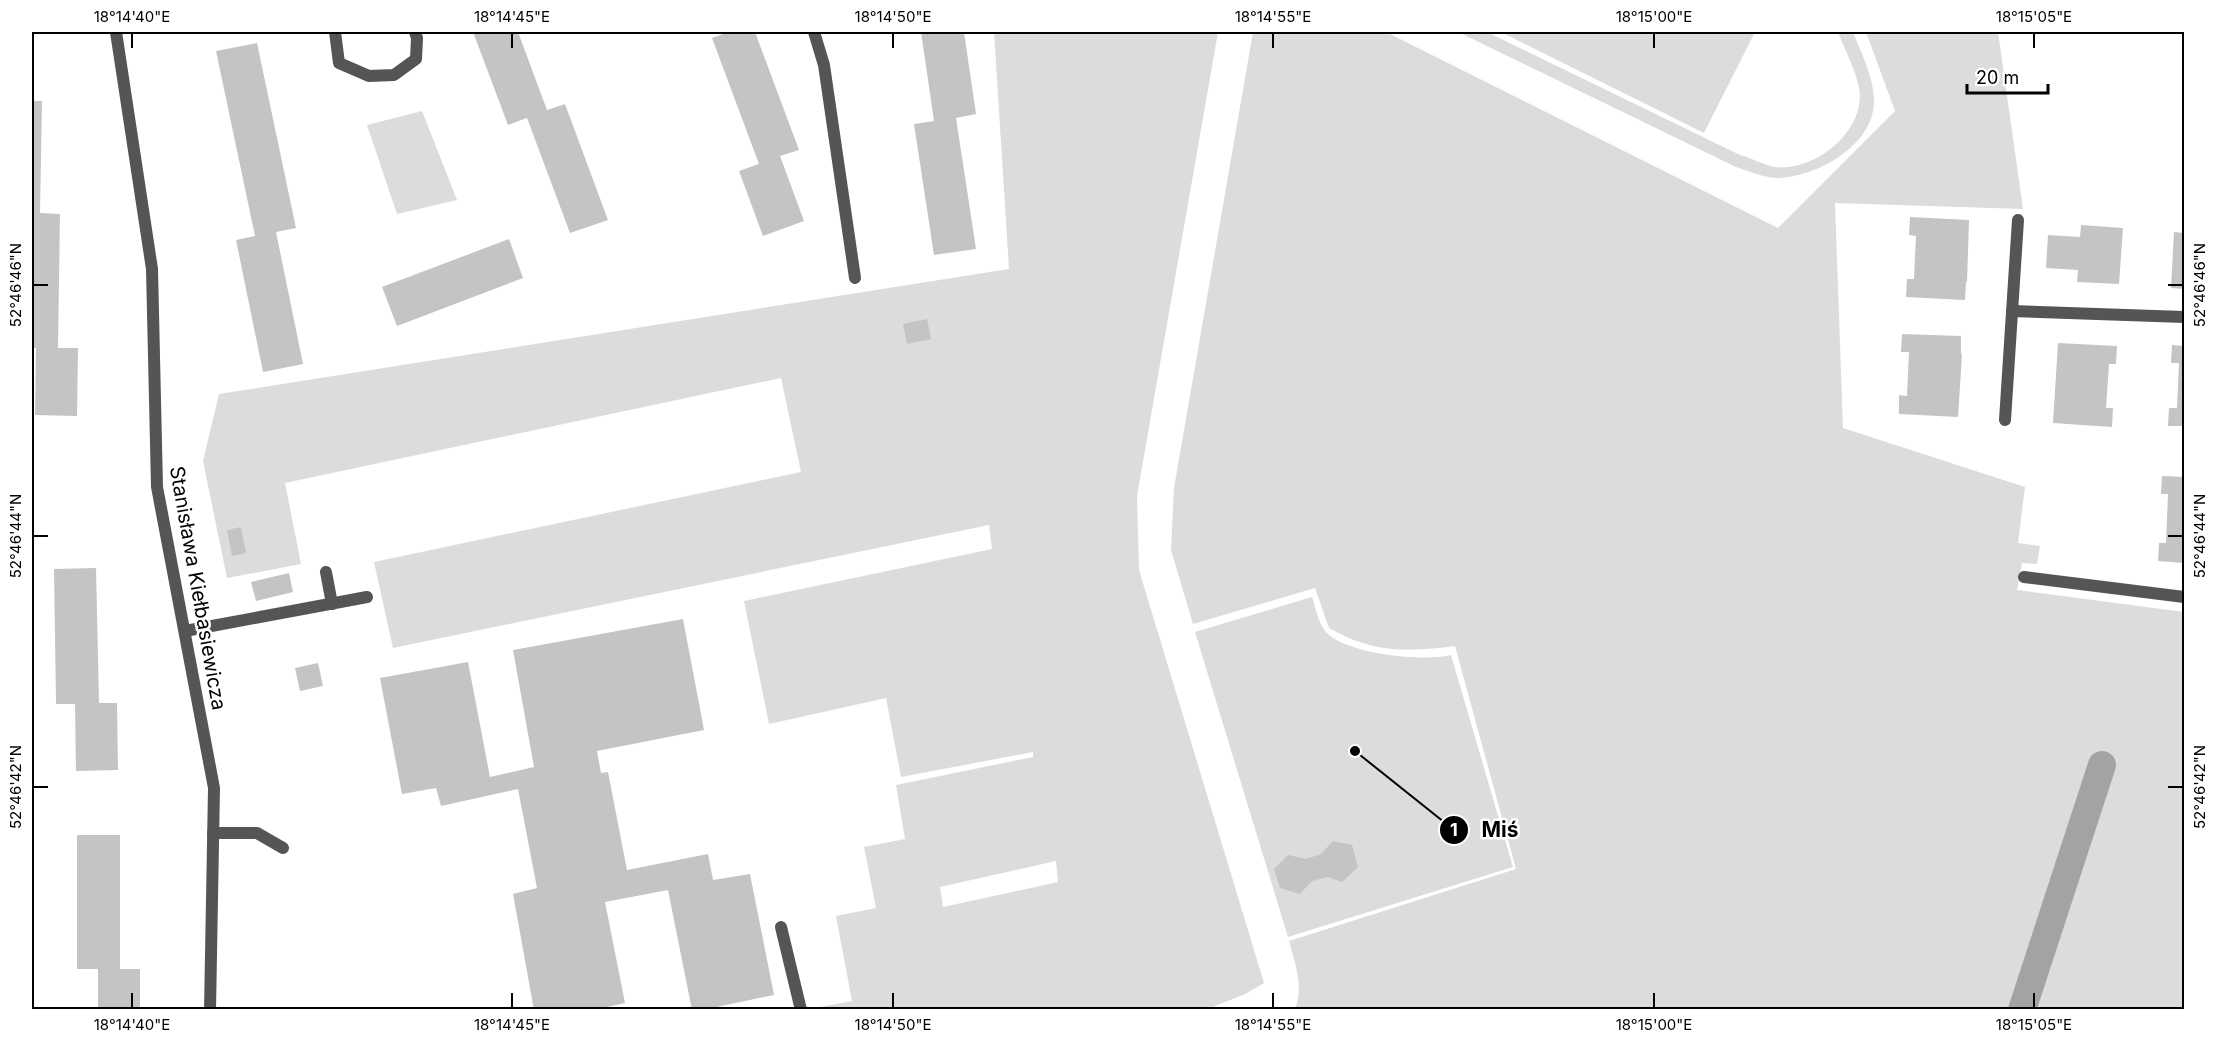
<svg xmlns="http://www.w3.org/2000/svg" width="2216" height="1041" font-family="Inter,sans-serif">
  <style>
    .green { fill: #dcdcdc; fill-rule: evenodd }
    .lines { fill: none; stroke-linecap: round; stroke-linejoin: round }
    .canal { stroke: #a3a3a3; stroke-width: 28 }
    .building { fill: #c4c4c4 }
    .service { stroke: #555; stroke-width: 12 }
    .minor { stroke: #555; stroke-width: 12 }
    .ticks { fill: none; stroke: #000; stroke-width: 2 }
    .labels { text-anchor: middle; stroke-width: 5; stroke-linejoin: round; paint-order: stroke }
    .street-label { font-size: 20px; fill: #000; stroke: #fff }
    .leader { fill: none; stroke: #000; stroke-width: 2 }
    .callout-dot { fill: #000; stroke: #fff; stroke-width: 2 }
    .mark-label { font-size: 18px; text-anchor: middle; font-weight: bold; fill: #fff }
    .callout-label { font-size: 21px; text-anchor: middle; font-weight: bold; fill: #000; stroke: #fff; stroke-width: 5; stroke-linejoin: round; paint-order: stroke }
    .neatline { fill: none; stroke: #000; stroke-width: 2 }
    .ticks-label { font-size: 15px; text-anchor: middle; fill: #000 }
  </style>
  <rect width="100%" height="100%" fill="#fff"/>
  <g class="green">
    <path d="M994 32H1218L1137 496 1139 570 1264 983 1245 994 1208 1009H810L852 1001 836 916 876 908 864 847 905 839 896 785 1033 757V752L901 777 886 698 769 724 744 601 992 549 989 525 393 648 374 562 801 472 781 378 285 483 301 564 227 578 203 461 219 394 1009 269ZM1056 861 1058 882 943 907 940 887Z"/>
    <path d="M1253 32H1386L1778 228 1895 111 1866 32H1998L2023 209 1835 203 1843 428 2025 487 2018 543 2040 546 2037 564 2022 563 2017 590 2184 612V1009H1295C1304 987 1295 963 1289 941L1516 869 1455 646C1424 650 1390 653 1360 642 1349 639 1339 633 1329 628L1315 588 1193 624 1171 550 1174 488Z"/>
    <path d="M1458 32H1487L1740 155C1751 158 1764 165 1775 167 1815 172 1867 130 1859 88 1856 71 1844 48 1838 32H1853C1862 56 1878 84 1873 111 1866 150 1812 178 1776 178 1763 177 1748 171 1736 167Z"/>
    <polygon points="1501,32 1755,32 1704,133"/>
    <polygon points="422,111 457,200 397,214 367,125"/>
    <path d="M1312 597C1316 609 1319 627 1329 635 1352 654 1422 662 1451 655L1513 867 1288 937 1195 632Z"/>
  </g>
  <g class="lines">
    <polyline class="canal" points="2022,1010 2102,765"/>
  </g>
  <g class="building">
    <polygon points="473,32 518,32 547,110 565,104 608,220 570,233 527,118 508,125"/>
    <polygon points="729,32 755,32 799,150 780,156 804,221 763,236 739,171 759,164 712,38"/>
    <polygon points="921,32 964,32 976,114 956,118 976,249 934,255 914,124 934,121"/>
    <polygon points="257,43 296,228 276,232 303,364 263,372 236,240 255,236 216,51"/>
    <polygon points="32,101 42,101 40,213 60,214 58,348 78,348 77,416 35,415 36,348 32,348"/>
    <polygon points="1910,217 1969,220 1967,282 1966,282 1965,300 1906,297 1907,279 1914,279 1916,236 1909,235"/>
    <polygon points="2081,225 2123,228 2119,284 2077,282 2078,270 2046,268 2048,235 2080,237"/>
    <polygon points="2174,232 2184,233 2184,289 2171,288"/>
    <polygon points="509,239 523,278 397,326 382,287"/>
    <polygon points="927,319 931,339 907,344 903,324"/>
    <polygon points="1902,334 1961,336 1961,354 1962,354 1958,417 1899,414 1899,395 1907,396 1909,352 1901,352"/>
    <polygon points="2058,343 2117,346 2116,364 2109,364 2106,408 2113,408 2112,427 2053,423"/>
    <polygon points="2172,345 2184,346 2184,426 2168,426 2169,408 2177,408 2179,363 2171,363"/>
    <polygon points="2162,476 2184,477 2184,563 2158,561 2159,543 2166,543 2167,519 2168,494 2161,494"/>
    <polygon points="241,527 246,553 232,556 227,530"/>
    <polygon points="96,568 99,703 117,703 118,770 76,771 75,704 56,704 54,569"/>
    <polygon points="289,573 293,592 256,601 251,582"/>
    <polygon points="683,619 704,730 597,751 601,773 608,772 627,870 708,854 713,880 750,874 774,995 702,1010 692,1010 668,890 605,902 625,1003 594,1010 534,1010 513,894 537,888 518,789 441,806 436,788 402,794 380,678 468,662 490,777 534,767 513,650"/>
    <polygon points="318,663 323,686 300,691 295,668"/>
    <polygon points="77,835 120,835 120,969 140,969 140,1010 98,1010 98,969 77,969"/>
    <polygon points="1333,841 1352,845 1358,867 1342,882 1328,877 1312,881 1300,894 1280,888 1274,869 1288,855 1306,859 1321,854"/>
  </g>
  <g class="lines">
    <g class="service">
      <polyline points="335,32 339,63 369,76 394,75 416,59 417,38 415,32"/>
      <polyline points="326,572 332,604"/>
      <polyline points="185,631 367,597"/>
      <polyline points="213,833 257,833 283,848"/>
      <polyline points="781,927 801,1010"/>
    </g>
    <g class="minor">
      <polyline points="116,32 152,269 157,487 214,788 210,1010"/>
      <polyline points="814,32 824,65 855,278"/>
      <polyline points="2012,311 2184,317"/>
      <polyline points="2005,420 2018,220"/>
      <polyline points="2024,577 2184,597"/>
    </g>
  </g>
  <path class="ticks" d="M132 33V48M512 33V48M893 33V48M1273 33V48M1654 33V48M2034 33V48M33 285H48M2168 285H2183M33 536H48M2168 536H2183M33 787H48M2168 787H2183M132 993V1008M512 993V1008M893 993V1008M1273 993V1008M1654 993V1008M2034 993V1008"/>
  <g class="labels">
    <g class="street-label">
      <text transform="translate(198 588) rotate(80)" y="7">Stanisława Kiełbasiewicza</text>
    </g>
  </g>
  <path class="leader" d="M1355 751L1454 830"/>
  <g class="callout-dot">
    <circle cx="1355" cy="751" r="6"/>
    <circle cx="1454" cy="830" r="15"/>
  </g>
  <g class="mark-label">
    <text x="1454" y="836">1</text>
  </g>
  <g class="callout-label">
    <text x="1500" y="837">Miś</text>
  </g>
  <rect width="2216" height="1041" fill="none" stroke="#ffffff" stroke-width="66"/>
  <path d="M1967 84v9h81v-9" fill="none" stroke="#000000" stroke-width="3"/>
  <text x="1976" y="84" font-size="18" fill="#000000" stroke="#ffffff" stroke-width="4.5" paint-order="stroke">20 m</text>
  <rect x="33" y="33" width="2150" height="975" class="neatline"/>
  <g class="ticks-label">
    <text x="132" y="22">18°14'40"E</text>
    <text x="512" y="22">18°14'45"E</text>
    <text x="893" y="22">18°14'50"E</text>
    <text x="1273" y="22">18°14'55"E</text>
    <text x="1654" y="22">18°15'00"E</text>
    <text x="2034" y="22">18°15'05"E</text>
    <text transform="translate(16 285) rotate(-90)" y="5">52°46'46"N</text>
    <text transform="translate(2200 285) rotate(-90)" y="5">52°46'46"N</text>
    <text transform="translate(16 536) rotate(-90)" y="5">52°46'44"N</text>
    <text transform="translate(2200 536) rotate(-90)" y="5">52°46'44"N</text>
    <text transform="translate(16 787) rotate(-90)" y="5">52°46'42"N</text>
    <text transform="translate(2200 787) rotate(-90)" y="5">52°46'42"N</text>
    <text x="132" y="1030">18°14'40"E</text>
    <text x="512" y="1030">18°14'45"E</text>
    <text x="893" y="1030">18°14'50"E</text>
    <text x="1273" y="1030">18°14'55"E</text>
    <text x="1654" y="1030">18°15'00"E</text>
    <text x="2034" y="1030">18°15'05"E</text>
  </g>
</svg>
